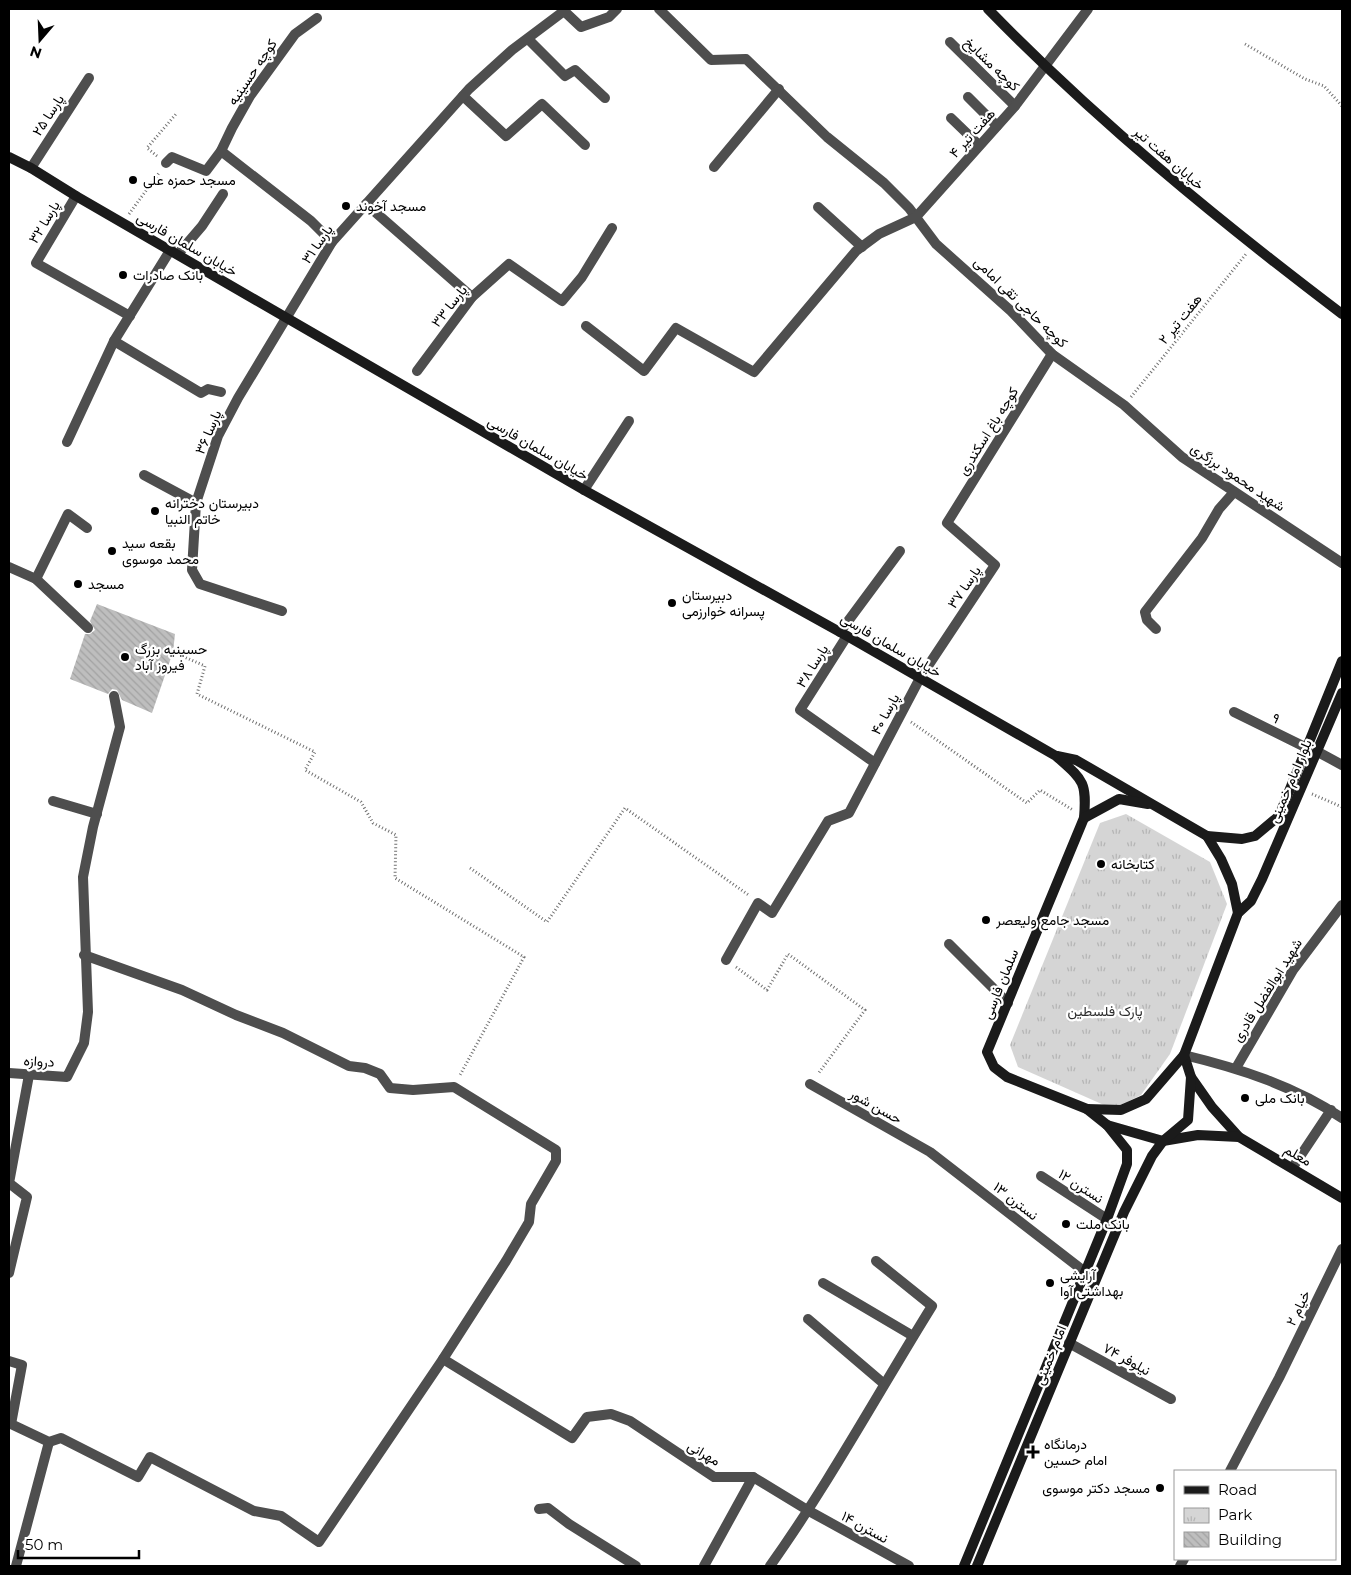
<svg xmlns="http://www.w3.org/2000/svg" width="1351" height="1575" font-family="Montserrat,Vazirmatn,sans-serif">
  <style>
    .park { fill: url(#park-tufts) }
    .building { fill: url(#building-back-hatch) }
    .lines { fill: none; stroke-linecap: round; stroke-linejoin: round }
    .path { stroke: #707070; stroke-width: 3; stroke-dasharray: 1 2.5; stroke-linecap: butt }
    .street { stroke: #4e4e4e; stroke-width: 10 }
    .secondary { stroke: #1b1b1b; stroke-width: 10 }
    .poi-dot { fill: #000; stroke: #fff; stroke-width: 2 }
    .labels { text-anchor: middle; stroke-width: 4.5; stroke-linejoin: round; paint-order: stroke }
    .street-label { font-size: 14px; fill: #000; stroke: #fff }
    .poi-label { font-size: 14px; fill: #000; stroke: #fff; text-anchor: start }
    .park-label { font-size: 14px; fill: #2c2c2c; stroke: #fff }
  </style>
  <defs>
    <pattern id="park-tufts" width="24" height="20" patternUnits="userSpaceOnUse" patternTransform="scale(1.25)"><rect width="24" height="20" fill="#d5d5d5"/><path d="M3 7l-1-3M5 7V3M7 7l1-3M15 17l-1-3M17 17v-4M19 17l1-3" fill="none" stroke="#b5b5b5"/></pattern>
    <pattern id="building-back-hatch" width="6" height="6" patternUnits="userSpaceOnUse" patternTransform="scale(1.25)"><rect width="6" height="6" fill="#bebebe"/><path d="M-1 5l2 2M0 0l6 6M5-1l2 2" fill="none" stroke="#a2a2a2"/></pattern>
  </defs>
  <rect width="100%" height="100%" fill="#fff"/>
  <polygon class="park" points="1126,814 1210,862 1227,904 1170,1054 1141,1095 1113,1109 1018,1067 1010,1045 1100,823"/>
  <polygon class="building" points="97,604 175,634 173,652 152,713 122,700 117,690 112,689 108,694 70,679 85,634 90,634 95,630 90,621"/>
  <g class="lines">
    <g class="path">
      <polyline points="1245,44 1305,79 1324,86 1342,106"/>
      <polyline points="157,156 147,148 176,114"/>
      <polyline points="129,214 159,173"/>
      <polyline points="1131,397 1246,254"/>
      <polyline points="173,652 205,666 197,694 315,752 305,770 361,802 373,823 396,835 395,878 524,957 459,1077"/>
      <polyline points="911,722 1027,803 1040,790 1073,810"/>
      <polyline points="1312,794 1342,807"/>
      <polyline points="470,868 547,922 625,808 750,896"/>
      <polyline points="736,967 767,990 788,954 865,1010 818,1074"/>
    </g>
    <g class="street">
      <polyline points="659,9 711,60 746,59 827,137 884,183 909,208 936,244 1011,311 1052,354 1124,405 1182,457 1342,563"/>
      <polyline points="528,39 565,76 575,70 605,98"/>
      <polyline points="950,42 1015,106"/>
      <polyline points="463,96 506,136 542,104 585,145"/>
      <polyline points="968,97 997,126"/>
      <polyline points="951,118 979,145"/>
      <polyline points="221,151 311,221 332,242"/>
      <polyline points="166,163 172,157 206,171 221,151 232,128 250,96 295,34 317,18"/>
      <polyline points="714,167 779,89"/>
      <polyline points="31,168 89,78"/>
      <polyline points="76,196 36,263 130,316"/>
      <polyline points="366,204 472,297"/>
      <polyline points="818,207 862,247"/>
      <polyline points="178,254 202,226 223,194"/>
      <polyline points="586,326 644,371 676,328 754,372 856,251 879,234 916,217 1015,106 1088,9"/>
      <polyline points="114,341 201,393 208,389 221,392"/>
      <polyline points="417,371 472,297 509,264 562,301 582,277 612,228"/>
      <polyline points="67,442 114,341 171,249"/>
      <polyline points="144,475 196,503"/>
      <polyline points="584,490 629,421"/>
      <polyline points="9,567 36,579 88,628"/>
      <polyline points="36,579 68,514 87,528"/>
      <polyline points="282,611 200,584 192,570 196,503 218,436 238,398 332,242 469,89 512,50 564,11 581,27 609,17 617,9"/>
      <polyline points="1156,629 1147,620 1145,612 1202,538 1219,509 1234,492"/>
      <polyline points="840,632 900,551"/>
      <polyline points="847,636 800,710 875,763"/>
      <polyline points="1234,712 1307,748"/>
      <polyline points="1318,752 1342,765"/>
      <polyline points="53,801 97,814"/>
      <polyline points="949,944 1008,1003"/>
      <polyline points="726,960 758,903 772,913 828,821 849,813 920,678 995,565 947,523 1052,354"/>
      <path d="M1184 1055C1238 1068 1295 1086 1342 1118"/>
      <polyline points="1236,1068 1293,970 1342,905"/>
      <polyline points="9,1073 67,1077 84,1043 88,1012 83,877 93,827 120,727 114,696"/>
      <polyline points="810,1084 930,1152 1085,1272"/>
      <polyline points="1293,1167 1331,1110"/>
      <polyline points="1041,1176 1107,1219"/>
      <polyline points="9,1273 27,1197 9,1183 29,1075"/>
      <polyline points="823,1283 913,1336"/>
      <polyline points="808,1319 883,1383"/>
      <polyline points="1069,1343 1171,1399"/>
      <polyline points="443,1359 572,1438 587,1417 611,1414 630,1421 714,1477 753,1477 809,1511 909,1566"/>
      <polyline points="9,1361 22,1365 11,1424 49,1442 61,1438 138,1477 150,1457 254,1511 281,1516 319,1542 443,1359 506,1261 529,1222 531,1204 556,1161 556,1150 454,1087 413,1090 390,1088 380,1074 365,1068 349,1066 283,1033 236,1015 182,990 84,955"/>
      <polyline points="1230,1471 1279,1378 1342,1249"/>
      <polyline points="539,1509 548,1508 569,1524 636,1566"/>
      <polyline points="16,1566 49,1442"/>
      <polyline points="704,1566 753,1477"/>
      <path d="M770 1566C829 1483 878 1393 932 1306L876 1261"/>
      <polyline points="1180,1566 1184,1559"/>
    </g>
    <g class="secondary">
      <path d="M988 9C1097 121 1218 220 1342 314"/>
      <path d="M9 157 31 168 76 196 584 490 847 636 1056 756C1083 780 1087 781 1084 818L987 1052 994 1067 1007 1077 1087 1109 1107 1125 1127 1150V1164L1107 1219 964 1566"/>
      <polyline points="1057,756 1076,760 1207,836 1221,859 1232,884 1238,913"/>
      <polyline points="1084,818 1119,799 1148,804"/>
      <polyline points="1207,836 1242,839 1255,836 1279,816 1342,661"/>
      <polyline points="1184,1055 1191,1077 1212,1107 1239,1137 1342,1198"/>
      <polyline points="1087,1109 1121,1110 1146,1099 1184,1055 1238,913 1251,901 1262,879 1342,693"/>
      <polyline points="1107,1125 1163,1141 1198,1135 1239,1137"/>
      <polyline points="977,1566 1124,1212 1152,1156 1163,1141 1188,1120 1191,1077"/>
    </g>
  </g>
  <g class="poi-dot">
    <circle cx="133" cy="180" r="5"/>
    <circle cx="346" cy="206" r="5"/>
    <circle cx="123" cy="275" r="5"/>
    <circle cx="155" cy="511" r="5"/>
    <circle cx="112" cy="551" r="5"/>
    <circle cx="78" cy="584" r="5"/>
    <circle cx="672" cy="603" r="5"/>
    <circle cx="125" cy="657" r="5"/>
    <circle cx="1101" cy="864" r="5"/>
    <circle cx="986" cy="920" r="5"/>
    <circle cx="1245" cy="1098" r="5"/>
    <circle cx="1066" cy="1224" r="5"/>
    <circle cx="1050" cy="1283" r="5"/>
    <path d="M1030.5 1444.5h5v5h5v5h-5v5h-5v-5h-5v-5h5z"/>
    <circle cx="1160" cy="1488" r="5"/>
  </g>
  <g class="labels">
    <g class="street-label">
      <text transform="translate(992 64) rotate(44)" y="5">کوچه مشایخ</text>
      <text transform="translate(252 72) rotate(-56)" y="5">کوچه حسینیه</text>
      <text transform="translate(48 115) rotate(-57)" y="5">پارسا ۲۵</text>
      <text transform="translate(972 133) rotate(-48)" y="5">هفت تیر ۴</text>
      <text transform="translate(1169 158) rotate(41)" y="5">خیابان هفت تیر</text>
      <text transform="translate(44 222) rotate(-59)" y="5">پارسا ۳۲</text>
      <text transform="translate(187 244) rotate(30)" y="5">خیابان سلمان فارسی</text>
      <text transform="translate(317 244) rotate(-55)" y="5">پارسا ۳۱</text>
      <text transform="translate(1021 302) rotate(44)" y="5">کوچه حاجی تقی امامی</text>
      <text transform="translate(449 306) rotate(-52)" y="5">پارسا ۳۳</text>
      <text transform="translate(1180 319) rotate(-51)" y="5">هفت تیر ۲</text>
      <text transform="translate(988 431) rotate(-58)" y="5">کوچه باغ اسکندری</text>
      <text transform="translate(208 432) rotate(-67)" y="5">پارسا ۳۶</text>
      <text transform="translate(538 448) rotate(30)" y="5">خیابان سلمان فارسی</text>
      <text transform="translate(1238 477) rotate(34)" y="5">شهید محمود برزگری</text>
      <text transform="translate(964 587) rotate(-56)" y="5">پارسا ۳۷</text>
      <text transform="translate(891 645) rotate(30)" y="5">خیابان سلمان فارسی</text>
      <text transform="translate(812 666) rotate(-58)" y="5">پارسا ۳۸</text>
      <text transform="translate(885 714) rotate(-62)" y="5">پارسا ۴۰</text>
      <text transform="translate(1276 718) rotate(27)" y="5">۹</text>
      <text transform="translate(1290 781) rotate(-67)" y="5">بلوار امام خمینی</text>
      <text transform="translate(1000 984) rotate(-68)" y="5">سلمان فارسی</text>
      <text transform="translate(1267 990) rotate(-58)" y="5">شهید ابوالفضل قادری</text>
      <text transform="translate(39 1061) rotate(3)" y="5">دروازه</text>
      <text transform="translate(876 1106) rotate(29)" y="5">حسن شور</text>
      <text transform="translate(1298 1155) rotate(30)" y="5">معلم</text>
      <text transform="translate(1081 1186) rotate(33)" y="5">نسترن ۱۲</text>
      <text transform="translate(1016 1201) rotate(38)" y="5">نسترن ۱۳</text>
      <text transform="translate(1298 1308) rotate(-64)" y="5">خیام ۲</text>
      <text transform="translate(1050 1355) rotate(-68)" y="5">امام خمینی</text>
      <text transform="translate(1127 1359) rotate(29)" y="5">نیلوفر ۷۴</text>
      <text transform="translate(704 1453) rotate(30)" y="5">مهرانی</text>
      <text transform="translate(865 1527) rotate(29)" y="5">نسترن ۱۴</text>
    </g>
    <g class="poi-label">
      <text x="143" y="185">مسجد حمزه علی</text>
      <text x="356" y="211">مسجد آخوند</text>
      <text x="133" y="280">بانک صادرات</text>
      <text x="165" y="508">دبیرستان دخترانه<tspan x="165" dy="16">خاتم النبیا</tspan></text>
      <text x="122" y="548">بقعه سید<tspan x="122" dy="16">محمد موسوی</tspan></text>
      <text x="88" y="589">مسجد</text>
      <text x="682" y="600">دبیرستان<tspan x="682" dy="16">پسرانه خوارزمی</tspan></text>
      <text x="135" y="654">حسینیه بزرگ<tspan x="135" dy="16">فیروز آباد</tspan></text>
      <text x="1111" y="869">کتابخانه</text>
      <text x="996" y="925">مسجد جامع ولیعصر</text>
      <text x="1255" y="1103">بانک ملی</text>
      <text x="1076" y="1229">بانک ملت</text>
      <text x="1060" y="1280">آرایشی<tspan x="1060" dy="16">بهداشتی آوا</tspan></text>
      <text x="1044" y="1449">درمانگاه<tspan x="1044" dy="16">امام حسین</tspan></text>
      <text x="1150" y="1493" text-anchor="end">مسجد دکتر موسوی</text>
    </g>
    <g class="park-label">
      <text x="1105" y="1016">پارک فلسطین</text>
    </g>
  </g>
  <rect width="1351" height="1575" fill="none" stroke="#000000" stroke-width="20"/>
  <rect x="1174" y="1470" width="162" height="90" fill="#ffffff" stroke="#999999"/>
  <rect x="1184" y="1486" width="25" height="8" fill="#1b1b1b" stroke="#999999"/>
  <text x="1218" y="1495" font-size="15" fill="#000000">Road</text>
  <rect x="1184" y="1508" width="25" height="15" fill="url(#park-tufts)" stroke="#999999"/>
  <text x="1218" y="1520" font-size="15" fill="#000000">Park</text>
  <rect x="1184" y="1532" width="25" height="15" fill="url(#building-back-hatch)" stroke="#999999"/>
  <text x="1218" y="1545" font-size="15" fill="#000000">Building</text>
  <g transform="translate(40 40) rotate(199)" stroke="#ffffff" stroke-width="4" paint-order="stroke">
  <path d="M0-4L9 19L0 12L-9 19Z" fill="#000000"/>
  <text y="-8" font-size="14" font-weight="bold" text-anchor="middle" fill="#000000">N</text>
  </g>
  <path d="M18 1550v8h121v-8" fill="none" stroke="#000000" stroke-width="2.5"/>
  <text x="25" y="1550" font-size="15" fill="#000000" stroke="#ffffff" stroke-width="4" paint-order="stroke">50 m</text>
</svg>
